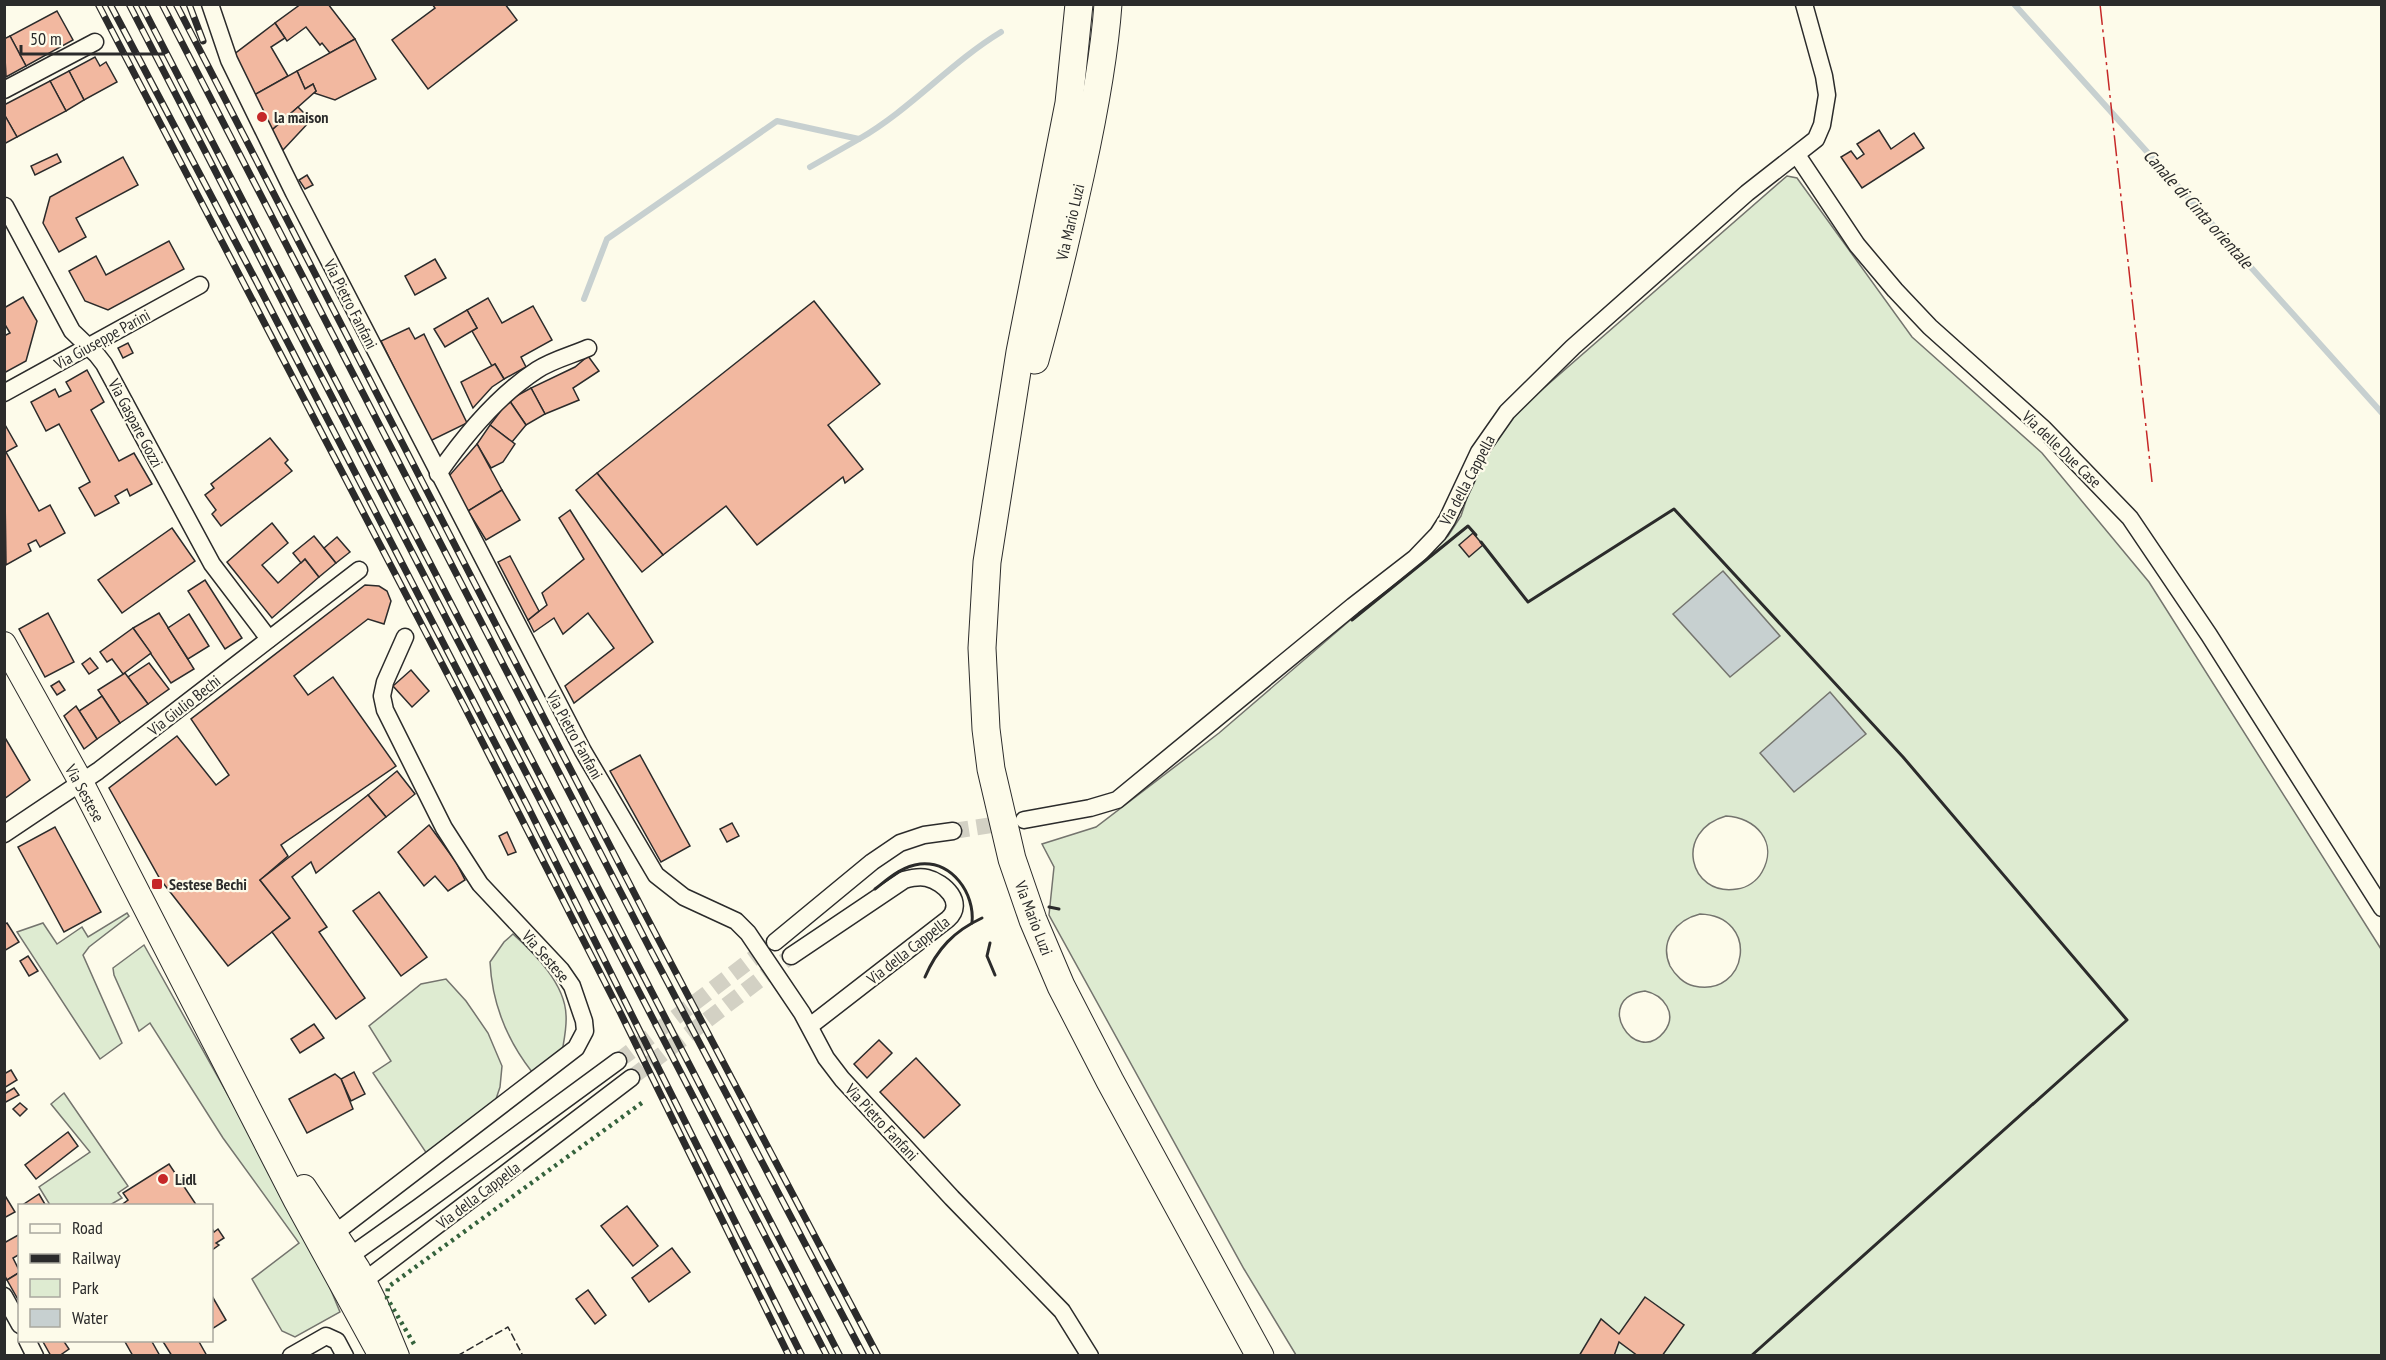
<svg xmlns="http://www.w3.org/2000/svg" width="2386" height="1360" font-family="'PT Sans Narrow',sans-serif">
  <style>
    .green { fill: #deebd1; stroke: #74746e; stroke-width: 1.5; fill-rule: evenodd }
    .water { fill: #c7d0d0; stroke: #74746e; stroke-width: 1.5 }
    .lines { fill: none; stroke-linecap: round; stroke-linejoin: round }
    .stream { stroke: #c7d0d0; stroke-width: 6 }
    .building { fill: #f2b8a0; stroke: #2b2b2b; stroke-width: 1.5 }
    .street-tunnel { stroke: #d3d1c4; stroke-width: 16; stroke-dasharray: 16 8; stroke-linecap: butt }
    .street-casing { stroke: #2b2b2b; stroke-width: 19 }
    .secondary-casing { stroke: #2b2b2b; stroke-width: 26 }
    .primary-casing { stroke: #2b2b2b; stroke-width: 29 }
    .street { stroke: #fdfbea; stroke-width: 16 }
    .secondary { stroke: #fdfbea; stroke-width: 24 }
    .primary { stroke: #fdfbea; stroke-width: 27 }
    .rail-casing { stroke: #2b2b2b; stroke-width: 7 }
    .rail { stroke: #fdfbea; stroke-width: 4.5; stroke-dasharray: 14; stroke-linecap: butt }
    .hedge { stroke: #34623c; stroke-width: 4.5; stroke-dasharray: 3 4.5; stroke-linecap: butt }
    .fence { stroke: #2b2b2b; stroke-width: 1.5; stroke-dasharray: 8 3; stroke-linecap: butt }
    .wall { stroke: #2b2b2b; stroke-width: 3 }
    .power { stroke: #c62828; stroke-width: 1.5; stroke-dasharray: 21 4.5 3 4.5; stroke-linecap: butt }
    .poi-dot { fill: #c62828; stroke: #fdfbea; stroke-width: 2 }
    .labels { text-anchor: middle; stroke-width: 4.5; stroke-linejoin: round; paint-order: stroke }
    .poi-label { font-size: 16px; font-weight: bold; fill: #2b2b2b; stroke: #fdfbea; text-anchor: start }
    .street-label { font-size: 16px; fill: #2b2b2b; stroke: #fdfbea }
    .water-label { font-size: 18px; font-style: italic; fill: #2b2b2b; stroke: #fdfbea }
  </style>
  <rect width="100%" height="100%" fill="#fdfbea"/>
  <g class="green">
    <path d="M1787 176 1797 178 1912 337 2042 453 2149 582 2381 949V1355H1296L1244 1269 1049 915 1054 867 1042 844 1096 827 1219 733 1448 536 1461 516 1476 470 1515 413ZM1726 816C1755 817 1779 842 1762 872 1757 881 1747 888 1737 889 1689 897 1673 831 1726 816ZM1700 914C1761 916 1748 998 1694 986 1684 984 1675 975 1670 966 1659 941 1676 920 1700 914ZM1645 991C1664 995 1678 1014 1664 1032 1635 1068 1591 998 1645 991Z"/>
    <polygon points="127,913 129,916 89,947 83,955 122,1043 100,1059 17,932 43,923 57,944 82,927 88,937"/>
    <path d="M513 934C535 954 565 984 566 1015 567 1027 564 1040 562 1052L532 1072C507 1040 492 1003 490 962L504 942Z"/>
    <polygon points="144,945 313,1247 340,1312 295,1337 282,1331 252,1279 299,1243 223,1138 150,1023 139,1031 114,975 113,968"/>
    <polygon points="446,979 466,1001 488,1033 502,1066 500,1087 495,1102 427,1154 373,1073 391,1061 369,1026 421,984"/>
    <polygon points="64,1093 128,1186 118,1193 122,1198 110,1205 50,1205 39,1187 90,1152 51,1104"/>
  </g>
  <g class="water">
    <polygon points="1723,571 1780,636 1730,677 1673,614"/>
    <polygon points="1830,692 1866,734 1794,792 1760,753"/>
  </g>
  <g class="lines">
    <g class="stream">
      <polyline points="2014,4 2382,413"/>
      <polyline points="810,167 859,139"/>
      <path d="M584 299 607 239 777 121 859 139C911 109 950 63 1001 32"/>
    </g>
  </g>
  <g class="building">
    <polygon points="301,4 328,4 355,39 330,53 322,43 320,45 306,27 287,41 275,23"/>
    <polygon points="432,4 505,4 517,20 428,89 392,40 435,8"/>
    <polygon points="57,11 73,40 26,66 10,36"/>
    <polygon points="275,23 285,38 271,47 288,76 254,95 233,55"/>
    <polygon points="10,36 26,66 6,77 4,39"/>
    <polygon points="355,39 376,79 335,100 314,93 316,91 313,84 305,89 297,71"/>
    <polygon points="95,57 100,66 106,62 117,82 84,100 69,71"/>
    <polygon points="69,71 84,100 66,111 50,81"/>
    <polygon points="297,71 305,89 313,84 316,91 272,130 254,95"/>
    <polygon points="50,81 66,111 17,137 4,114 4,105"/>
    <polygon points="298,107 311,120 283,150 272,130"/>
    <polygon points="4,114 17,137 4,144"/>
    <polygon points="1879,130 1891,149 1914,133 1924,148 1862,188 1841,157 1851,151 1857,159 1864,154 1857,144"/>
    <polygon points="57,154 61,162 35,175 31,166"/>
    <polygon points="123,157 138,185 76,218 86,237 59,252 43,223 50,197"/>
    <polygon points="307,175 313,185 305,189 299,180"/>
    <polygon points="169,241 184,269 108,310 85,301 69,271 96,256 106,275"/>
    <polygon points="435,259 446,278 415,295 405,276"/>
    <polygon points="23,297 37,321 26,361 4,373 4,336 10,333 4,323 4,308"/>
    <polygon points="488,298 502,323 533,306 552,340 521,357 526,367 504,379 495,364 492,366 472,331 477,328 467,310"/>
    <polygon points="814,301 880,384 828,425 863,469 845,483 843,477 757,545 726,506 663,555 597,473"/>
    <polygon points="467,310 477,328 445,347 434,329"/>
    <polygon points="409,328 415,339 424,334 467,423 430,441 381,341"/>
    <polygon points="128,343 133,353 123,358 118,348"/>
    <polygon points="588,356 599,371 573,388 579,400 545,414 531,388 575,367"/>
    <polygon points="495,364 504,379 492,387 473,408 461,382"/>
    <polygon points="87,370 104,402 91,410 119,461 134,453 152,484 130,496 127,489 115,496 119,503 95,516 79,488 90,482 59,424 46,431 31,402 55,389 59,397 71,391 66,382"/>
    <polygon points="531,388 545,414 526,425 509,400"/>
    <polygon points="509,400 526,425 512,442 490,425"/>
    <polygon points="4,423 17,446 6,452 39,511 50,505 65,533 40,547 36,540 28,544 31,551 6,565"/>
    <polygon points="490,425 515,444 503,462 491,468 477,444"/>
    <polygon points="270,438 288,460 285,463 292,471 221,526 212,514 216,510 205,495 214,488 211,484"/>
    <polygon points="477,444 502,490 468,511 449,476"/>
    <polygon points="597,473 663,555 642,572 576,490"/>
    <polygon points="502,490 520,520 486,540 468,511"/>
    <polygon points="570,510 653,642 574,703 565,686 614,648 588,613 563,634 554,618 534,632 528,620 547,605 542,593 584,559 559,518"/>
    <polygon points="272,523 288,543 262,565 278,583 305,559 319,577 272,618 227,562"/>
    <polygon points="172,528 195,561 122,613 98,580"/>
    <polygon points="1473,533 1483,545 1469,557 1459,545"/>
    <polygon points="314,536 336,563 319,577 305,559 301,563 293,553"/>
    <polygon points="337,537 350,552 336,563 324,548"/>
    <polygon points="510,556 539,611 528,620 498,562"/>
    <polygon points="205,580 242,638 225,649 188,591"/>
    <polygon points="365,585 379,586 387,591 391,601 384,624 368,619 294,676 308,695 333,677 396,766 281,845 288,856 260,880 290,918 228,966 160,879 109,788 177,736 216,785 229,775 191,719"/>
    <polygon points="48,613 74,662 45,677 19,629"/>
    <polygon points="159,613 194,669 171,683 133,628"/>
    <polygon points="189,614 209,646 188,659 168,628"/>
    <polygon points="133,628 151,653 123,674 112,659 107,662 100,652"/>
    <polygon points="90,658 98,668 89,674 82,664"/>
    <polygon points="149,663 169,689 148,704 128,677"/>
    <polygon points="411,670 429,691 412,707 393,686"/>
    <polygon points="125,673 148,704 120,723 98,690"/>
    <polygon points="59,681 65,690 57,695 51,686"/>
    <polygon points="102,696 120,723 97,739 79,711"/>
    <polygon points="76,706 97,739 84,749 64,716"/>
    <polygon points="4,736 30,780 4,799"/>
    <polygon points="640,755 690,846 661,862 610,771"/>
    <polygon points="397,771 415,794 386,817 368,795"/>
    <polygon points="368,795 386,817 316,873 311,862 292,877 327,927 319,932 365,998 336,1019 272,932 290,918 260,880"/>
    <polygon points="732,823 739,836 727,842 720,829"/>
    <polygon points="429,825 456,862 465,880 448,891 435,876 424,886 398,852"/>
    <polygon points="55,827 101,912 64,932 18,847"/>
    <polygon points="507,832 516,852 508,855 499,836"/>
    <polygon points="379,892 427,957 401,976 353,911"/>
    <polygon points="7,923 19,942 4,951 4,925"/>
    <polygon points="28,956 38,971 29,976 20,961"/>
    <polygon points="314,1024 324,1038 300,1053 291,1039"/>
    <polygon points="879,1040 892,1053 867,1078 854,1064"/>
    <polygon points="916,1058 960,1105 924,1138 880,1092"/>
    <polygon points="11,1070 17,1080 4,1088 4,1074"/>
    <polygon points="354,1072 365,1094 351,1101 341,1079"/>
    <polygon points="335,1074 341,1079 353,1109 307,1133 289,1099"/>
    <polygon points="14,1088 19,1095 4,1103 4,1094"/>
    <polygon points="20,1103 27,1109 20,1116 13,1109"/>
    <polygon points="68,1132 78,1146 36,1179 25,1165"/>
    <polygon points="169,1164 197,1206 120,1206 128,1200 123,1193"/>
    <polygon points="4,1194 15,1212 4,1218"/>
    <polygon points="39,1194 46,1206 21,1206"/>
    <polygon points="627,1206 658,1246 633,1266 601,1226"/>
    <polygon points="212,1228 214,1232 218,1229 224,1238 216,1243 219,1245 212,1250"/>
    <polygon points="20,1234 20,1254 13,1258 20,1272 7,1280 4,1274 4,1243"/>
    <polygon points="672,1248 690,1272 649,1302 632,1278"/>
    <polygon points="20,1272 20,1303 7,1280"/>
    <polygon points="588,1290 606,1315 595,1324 576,1299"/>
    <polygon points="212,1296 226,1320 212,1329"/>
    <polygon points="1645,1297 1684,1325 1662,1356 1638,1356 1619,1342 1614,1356 1579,1356 1601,1319 1619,1334"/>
    <polygon points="42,1340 63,1340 69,1349 59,1356 51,1356"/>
    <polygon points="124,1340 151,1340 160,1356 133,1356"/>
    <polygon points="162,1340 198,1340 207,1356 172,1356"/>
  </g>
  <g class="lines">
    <g class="street-tunnel">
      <polyline points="953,831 1011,822"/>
      <polyline points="618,1061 772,944"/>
      <polyline points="631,1078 791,956"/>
    </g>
    <defs>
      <g id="street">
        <polyline points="210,4 229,60 294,193 583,751 656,875 684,897 736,921 748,933 802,1013 826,1058 842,1079 952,1198 1062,1311 1090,1356"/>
        <polyline points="4,90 95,42"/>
        <polyline points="1797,155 1857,245 1895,290 1930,327 2044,429 2130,518 2209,635 2382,908"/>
        <polyline points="5,206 72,331 97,355 104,364 212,564 269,639"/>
        <polyline points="4,393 200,285"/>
        <path d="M438 474C465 435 497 396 537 370 552 360 572 355 588 348"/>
        <polyline points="1024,820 1090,808 1117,800 1353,606 1415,558 1438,534 1447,520 1479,452 1507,412 1573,347 1747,193 1816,139 1822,125 1827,95 1824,76 1804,4"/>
        <polyline points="4,834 98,771 359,570"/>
        <polyline points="775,942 872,862 900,843 924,835 953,831"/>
        <path d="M791 956 904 880C911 878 919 876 927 878 944 882 966 903 948 919L810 1026"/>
        <polyline points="335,1233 576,1048 585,1031 584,1021 572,986 561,970 480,884 444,828 385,710 382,696 385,682 405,637"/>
        <polyline points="353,1264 350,1256 419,1207 618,1061"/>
        <polyline points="358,1275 364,1281 631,1078"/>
        <polyline points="4,1296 20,1325"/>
        <polyline points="27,1340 35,1356"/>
        <polyline points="291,1356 326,1336 337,1341 345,1356"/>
      </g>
      <g id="secondary">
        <polyline points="4,644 82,784 296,1201 381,1356"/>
        <polyline points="304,1187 358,1269 376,1305 397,1356"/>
      </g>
      <g id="primary">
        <polyline points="1079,4 1069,103 1020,352 987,562 982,648 986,729 991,769 1012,859 1033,920 1061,986 1110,1081 1260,1356"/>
        <path d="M1035 360C1052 298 1067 236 1081 172 1093 117 1104 61 1108 4"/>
      </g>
    </defs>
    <use href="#street" class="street-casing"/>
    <use href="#secondary" class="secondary-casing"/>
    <use href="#primary" class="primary-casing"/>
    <use href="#street" class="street"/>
    <use href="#secondary" class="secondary"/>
    <use href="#primary" class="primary"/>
    <defs>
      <g id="rail">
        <polyline points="98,4 463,704 620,1012 789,1356"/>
        <polyline points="110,4 255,279 527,805 802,1356"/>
        <polyline points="129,4 827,1356"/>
        <polyline points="141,4 840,1356"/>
        <polyline points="162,4 649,947 864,1356"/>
        <polyline points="176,4 644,912 878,1356"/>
        <polyline points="189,4 203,41"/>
      </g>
    </defs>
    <use href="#rail" class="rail-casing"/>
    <use href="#rail" class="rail"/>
    <polyline class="hedge" points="414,1344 387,1298 388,1287 643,1102"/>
    <polyline class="fence" points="457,1356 508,1327 523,1356"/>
    <g class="wall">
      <polyline points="1481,542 1528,602 1674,509 1903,757 2127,1020 1751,1356"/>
      <polyline points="1352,620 1468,526 1476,535"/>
      <path d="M875 889C888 879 902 866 920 864 952 861 975 893 972 923"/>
      <polyline points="1049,907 1059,909"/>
      <polyline points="990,943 987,956 995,975"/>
      <path d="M925 977C937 949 954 931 982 918"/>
    </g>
    <polyline class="power" points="2100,4 2152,482"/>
  </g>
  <g class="poi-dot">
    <circle cx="262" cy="117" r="6"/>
    <rect x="151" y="878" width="12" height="12" rx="3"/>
    <circle cx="163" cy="1179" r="6"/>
  </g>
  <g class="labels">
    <g class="poi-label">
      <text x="274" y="123">la maison</text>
      <text x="169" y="890">Sestese Bechi</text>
      <text x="175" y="1185">Lidl</text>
    </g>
    <g class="street-label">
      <text transform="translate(1070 222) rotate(-77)" y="6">Via Mario Luzi</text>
      <text transform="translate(351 304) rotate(63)" y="6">Via Pietro Fanfani</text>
      <text transform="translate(102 339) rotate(-29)" y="6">Via Giuseppe Parini</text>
      <text transform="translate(136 423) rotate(62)" y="6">Via Gaspare Gozzi</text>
      <text transform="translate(2062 449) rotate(44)" y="6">Via delle Due Case</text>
      <text transform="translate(1467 480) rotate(-62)" y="6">Via della Cappella</text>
      <text transform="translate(184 705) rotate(-38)" y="6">Via Giulio Bechi</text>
      <text transform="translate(575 735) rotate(61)" y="6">Via Pietro Fanfani</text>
      <text transform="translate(85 793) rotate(61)" y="6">Via Sestese</text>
      <text transform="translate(1034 918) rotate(69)" y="6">Via Mario Luzi</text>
      <text transform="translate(908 950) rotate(-38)" y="6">Via della Cappella</text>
      <text transform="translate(546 956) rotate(49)" y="6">Via Sestese</text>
      <text transform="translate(882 1122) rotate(47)" y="6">Via Pietro Fanfani</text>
      <text transform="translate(478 1195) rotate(-37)" y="6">Via della Cappella</text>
    </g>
    <g class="water-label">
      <text transform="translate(2198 209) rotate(48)" y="6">Canale di Cinta orientale</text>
    </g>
  </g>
  <rect width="2386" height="1360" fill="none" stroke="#2b2b2b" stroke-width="12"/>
  <rect x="18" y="1204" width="195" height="138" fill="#fdfbea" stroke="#a9a89e" stroke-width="1.5"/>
  <rect x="30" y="1224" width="30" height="9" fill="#fdfbea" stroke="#a9a89e" stroke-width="1.5"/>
  <text x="72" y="1234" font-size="18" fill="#2b2b2b">Road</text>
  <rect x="30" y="1254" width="30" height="9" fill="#2b2b2b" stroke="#a9a89e" stroke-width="1.5"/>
  <text x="72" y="1264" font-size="18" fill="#2b2b2b">Railway</text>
  <rect x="30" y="1279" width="30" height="18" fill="#deebd1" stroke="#a9a89e" stroke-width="1.5"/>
  <text x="72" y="1294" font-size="18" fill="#2b2b2b">Park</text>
  <rect x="30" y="1309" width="30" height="18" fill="#c7d0d0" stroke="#a9a89e" stroke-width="1.5"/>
  <text x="72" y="1324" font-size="18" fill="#2b2b2b">Water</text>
  <path d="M21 45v9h142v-9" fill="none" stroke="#2b2b2b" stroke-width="3"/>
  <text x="30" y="45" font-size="18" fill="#2b2b2b" stroke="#fdfbea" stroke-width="4.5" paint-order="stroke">50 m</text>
</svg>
